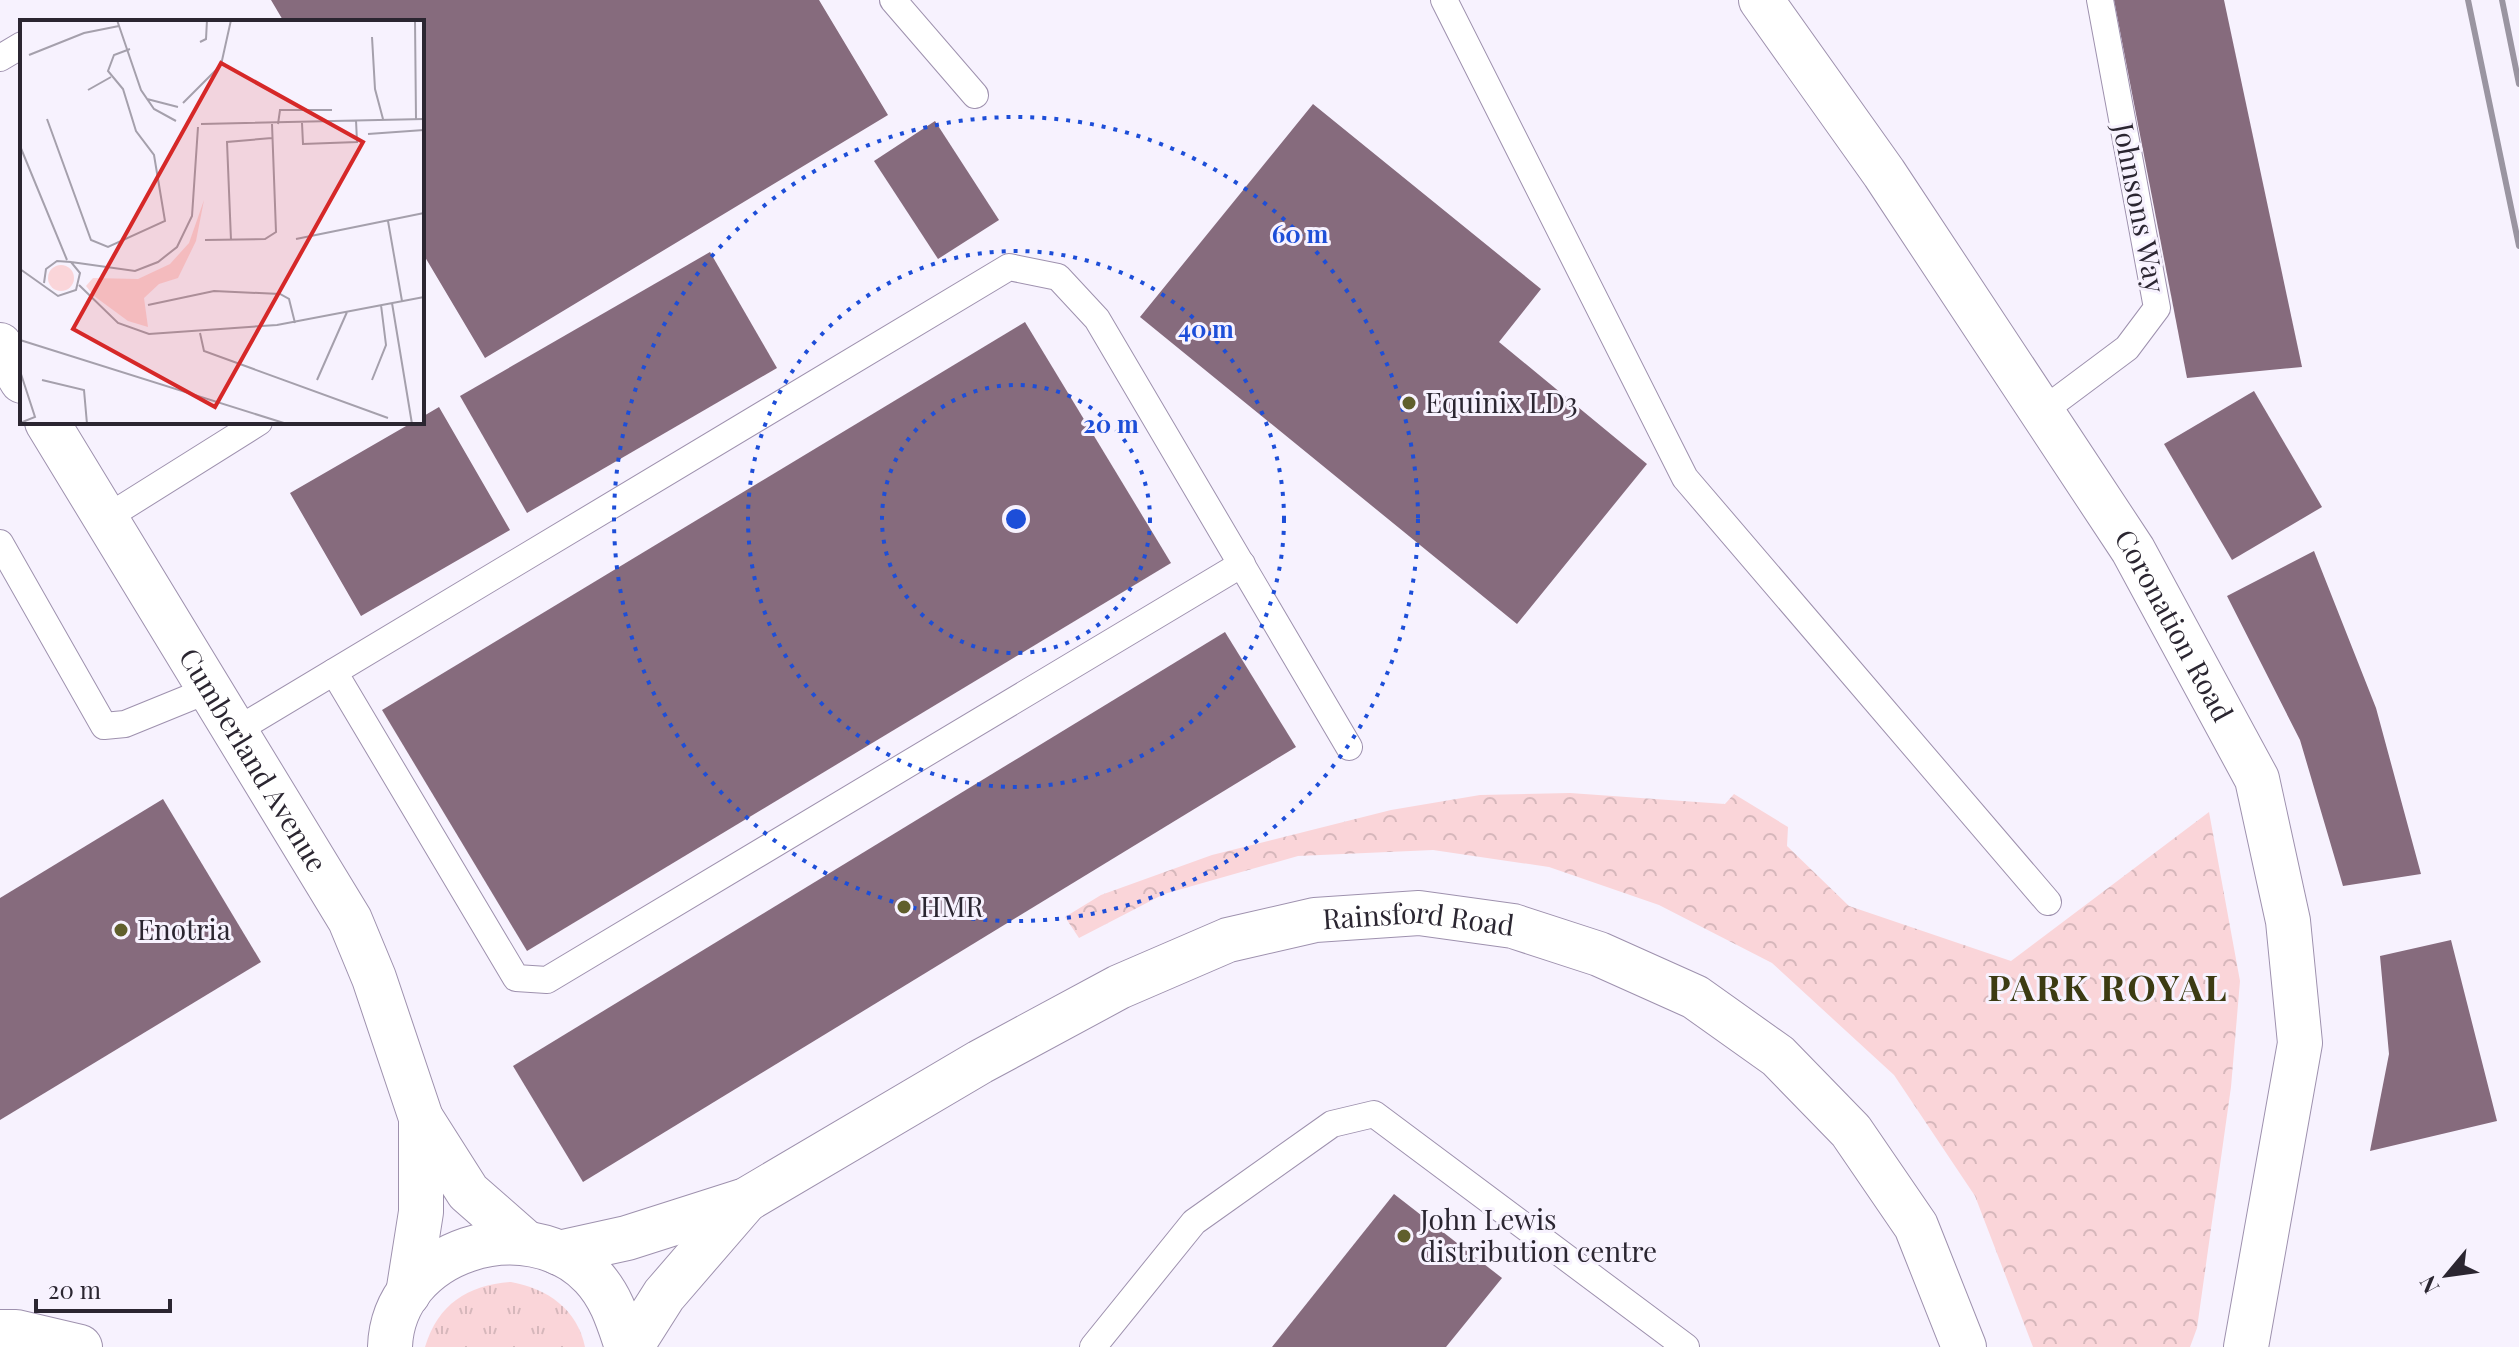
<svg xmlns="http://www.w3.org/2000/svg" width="2519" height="1347" font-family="'Playfair Display',serif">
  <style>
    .grass { fill: url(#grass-tufts) }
    .forest { fill: url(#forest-crowns) }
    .building { fill: #866b7d }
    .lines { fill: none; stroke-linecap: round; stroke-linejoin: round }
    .service-casing { stroke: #9e91ae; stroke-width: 28 }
    .minor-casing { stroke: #9e91ae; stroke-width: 46 }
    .tertiary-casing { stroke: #9e91ae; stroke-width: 46 }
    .service { stroke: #fff; stroke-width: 26 }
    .minor { stroke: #fff; stroke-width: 44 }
    .tertiary { stroke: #fff; stroke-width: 44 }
    .rail { stroke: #9a95a1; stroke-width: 6 }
    .ring { fill: none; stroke: #1d4ed8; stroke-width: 4; stroke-dasharray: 4 8 }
    .poi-dot { fill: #605f2c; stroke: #f7f2fe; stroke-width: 3 }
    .labels { text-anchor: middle; stroke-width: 6; stroke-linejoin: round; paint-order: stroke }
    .street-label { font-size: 28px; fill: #2b2631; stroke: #f7f2fe }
    .poi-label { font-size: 28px; fill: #2b2631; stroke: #f7f2fe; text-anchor: start }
    .district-label { font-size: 36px; font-weight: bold; letter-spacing: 2px; fill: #3c3b12; stroke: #f7f2fe }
    .inset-road { fill: none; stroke: #a5a0ac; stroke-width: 2 }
    .view { fill: #d62828; fill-opacity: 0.15; stroke: #d62828; stroke-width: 4 }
    .inset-edge { fill: none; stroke: #2b2631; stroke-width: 4 }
    .centre { fill: #1d4ed8; stroke: #f7f2fe; stroke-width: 4 }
    .ring-label { font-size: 24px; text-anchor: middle; font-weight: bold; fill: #1d4ed8; stroke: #f7f2fe; stroke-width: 6; stroke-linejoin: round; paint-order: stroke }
  </style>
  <defs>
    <pattern id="grass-tufts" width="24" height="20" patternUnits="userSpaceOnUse" patternTransform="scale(2)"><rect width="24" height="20" fill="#fad5d9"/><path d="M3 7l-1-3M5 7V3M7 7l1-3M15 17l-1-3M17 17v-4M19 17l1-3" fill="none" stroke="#d6b7bb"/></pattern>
    <pattern id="forest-crowns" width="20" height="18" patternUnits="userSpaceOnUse" patternTransform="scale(2)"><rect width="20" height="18" fill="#fad5d9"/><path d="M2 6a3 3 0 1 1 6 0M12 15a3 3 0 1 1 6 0" fill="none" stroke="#d6b7bb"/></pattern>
  </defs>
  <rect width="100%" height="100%" fill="#f7f2fe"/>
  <path class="grass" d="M511 1282C548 1289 577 1309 585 1347H425C438 1304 468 1285 511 1282Z"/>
  <polygon class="forest" points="1570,793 1725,804 1734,794 1788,827 1787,846 1849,906 2011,961 2209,812 2240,981 2231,1087 2197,1328 2190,1347 2033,1347 1975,1196 1894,1075 1772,963 1659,905 1549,867 1433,850 1298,856 1164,894 1079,938 1065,917 1101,895 1212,855 1391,810 1480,795"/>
  <g class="building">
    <polygon points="271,0 819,0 888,115 485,358 422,252 422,22 284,22"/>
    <polygon points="2114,0 2224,0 2302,367 2187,378"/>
    <polygon points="1313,104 1541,289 1499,342 1647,464 1517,624 1140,317"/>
    <polygon points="935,121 999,220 938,259 874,161"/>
    <polygon points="710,252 777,368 527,513 460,396"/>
    <polygon points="1025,322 1171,563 527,951 382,710"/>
    <polygon points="2254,391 2322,507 2232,560 2164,444"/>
    <polygon points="439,407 510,530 361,616 290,493 413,422 422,422 422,417"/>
    <polygon points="2314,551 2376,708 2421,874 2343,886 2300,740 2227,596"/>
    <polygon points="1225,632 1296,747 583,1182 513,1066"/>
    <polygon points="163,799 261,962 0,1120 0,898"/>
    <polygon points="2451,940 2497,1121 2370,1151 2389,1054 2380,956"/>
    <polygon points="1394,1194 1502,1278 1446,1347 1272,1347"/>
  </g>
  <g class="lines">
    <defs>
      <g id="service">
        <polyline points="893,0 975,95"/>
        <polyline points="1444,0 1685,478 2048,902"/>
        <polyline points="0,58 22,45"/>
        <polyline points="2040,413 2127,348 2157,308 2100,0"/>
        <polyline points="106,518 259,422"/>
        <polyline points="0,543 104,726 125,724 211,689"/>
        <polyline points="334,672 516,978 547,980 1242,564"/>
        <polyline points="237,730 1009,267 1058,277 1097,319 1349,747"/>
        <polyline points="1093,1347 1194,1222 1332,1124 1374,1114 1686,1347"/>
      </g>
      <g id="minor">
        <polyline points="0,345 22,381"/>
        <path id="s1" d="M47 422 350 920 374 978 421 1118 468 1192 525 1242"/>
        <path id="s2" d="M559 1253 627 1238 746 1200 980 1062 1119 987 1228 940 1315 920 1419 913 1513 926 1599 954 1695 997 1778 1056 1851 1131 1916 1226 1964 1347"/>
        <polyline points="408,1294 421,1212 421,1118"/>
        <polyline points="0,1332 16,1332 80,1347"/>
        <path d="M390 1347C393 1250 527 1208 592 1276 611 1296 618 1320 627 1347"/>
        <polyline points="631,1347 664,1295 746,1200"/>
      </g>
      <g id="tertiary">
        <path id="s3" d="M1761 0 1884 173 2133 550 2257 779 2288 921 2300 1043 2246 1347"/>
      </g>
    </defs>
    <use href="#service" class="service-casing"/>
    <use href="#minor" class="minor-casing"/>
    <use href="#tertiary" class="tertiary-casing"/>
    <use href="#service" class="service"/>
    <use href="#minor" class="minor"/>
    <use href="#tertiary" class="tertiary"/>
    <g class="rail">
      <polyline points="2468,0 2519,246"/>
      <polyline points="2502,0 2519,84"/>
    </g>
  </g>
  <g class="ring">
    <circle cx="1016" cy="519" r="134"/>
    <circle cx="1016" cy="519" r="268"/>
    <circle cx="1016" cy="519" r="402"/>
  </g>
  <g class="poi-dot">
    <circle cx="1409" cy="403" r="8"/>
    <circle cx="904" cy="907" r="8"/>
    <circle cx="121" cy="930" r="8"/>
    <circle cx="1404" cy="1236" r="8"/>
  </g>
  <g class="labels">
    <g class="street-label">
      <text transform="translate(2139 208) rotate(79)" y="10">Johnsons Way</text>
      <text dy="10" stroke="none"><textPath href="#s3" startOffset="750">Coronation Road</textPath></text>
      <text dy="10" stroke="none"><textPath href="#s1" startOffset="396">Cumberland Avenue</textPath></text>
      <text dy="10" stroke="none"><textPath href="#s2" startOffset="936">Rainsford Road</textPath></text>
    </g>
    <g class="poi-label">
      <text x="1425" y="413">Equinix LD3</text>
      <text x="920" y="917">HMR</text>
      <text x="137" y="940">Enotria</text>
      <text x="1420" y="1230">John Lewis<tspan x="1420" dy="32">distribution centre</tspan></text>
    </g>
    <g class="district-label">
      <text x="2108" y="1001">PARK ROYAL</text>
    </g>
  </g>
  <g transform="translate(20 20)">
    <rect width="404" height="404" fill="#f7f2fe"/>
    <path d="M28 258a13 13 0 1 1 26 0a13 13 0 1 1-26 0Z" fill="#fad5d9"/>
    <path d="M184 180 176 221 158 258 139 264 124 278 128 307 108 301 74 276 66 266 73 258 118 259 150 244 169 223Z" fill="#fad5d9"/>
    <path class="inset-road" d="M97 0 121 70 134 89 156 101M395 0 396 99M352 17 355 69 363 99M180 22 186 19 187 0M9 35 64 13 99 6M68 70 91 57M127 79 158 87M163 83 201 45 211 0M27 99 71 220 88 227 145 201 134 135 116 111 103 69 88 51 94 35 110 29M282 103 283 124 337 122 336 100M181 104 404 99M258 104 260 90H312M348 114 404 110M0 126 47 240M368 201 382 281M276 219 404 193M185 220 245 219 256 212 252 104M211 220 207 122 252 118M51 242 115 251 138 242 157 227 172 196 178 107M0 249 38 276 56 270 60 253 51 242 37 241 26 249 24 263M59 265 98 303 129 314 257 305 404 277M372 283 392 404M128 285 194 271 260 274 269 279 275 303M180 313 184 331 368 398M0 320 267 404M0 351 15 397 0 403M22 360 64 370 67 404M297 360 327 292M352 360 366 325 361 285"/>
    <path class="view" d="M201 43 343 122 195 387 53 309Z"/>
    <rect width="404" height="404" class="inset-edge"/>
  </g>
  <circle cx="1016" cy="519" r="12" class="centre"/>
  <g class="ring-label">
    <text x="1300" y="243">60 m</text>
    <text x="1206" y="338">40 m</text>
    <text x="1111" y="433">20 m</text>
  </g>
  <g transform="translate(2447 1275) rotate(241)" stroke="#f7f2fe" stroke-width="6" paint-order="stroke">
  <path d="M0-6L14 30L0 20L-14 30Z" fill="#2b2631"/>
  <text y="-12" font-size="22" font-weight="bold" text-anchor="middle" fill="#2b2631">N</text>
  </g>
  <path d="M36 1299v12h134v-12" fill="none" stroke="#2b2631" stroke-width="4"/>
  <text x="48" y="1299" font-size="24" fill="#2b2631" stroke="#f7f2fe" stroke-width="6" paint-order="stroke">20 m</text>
</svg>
